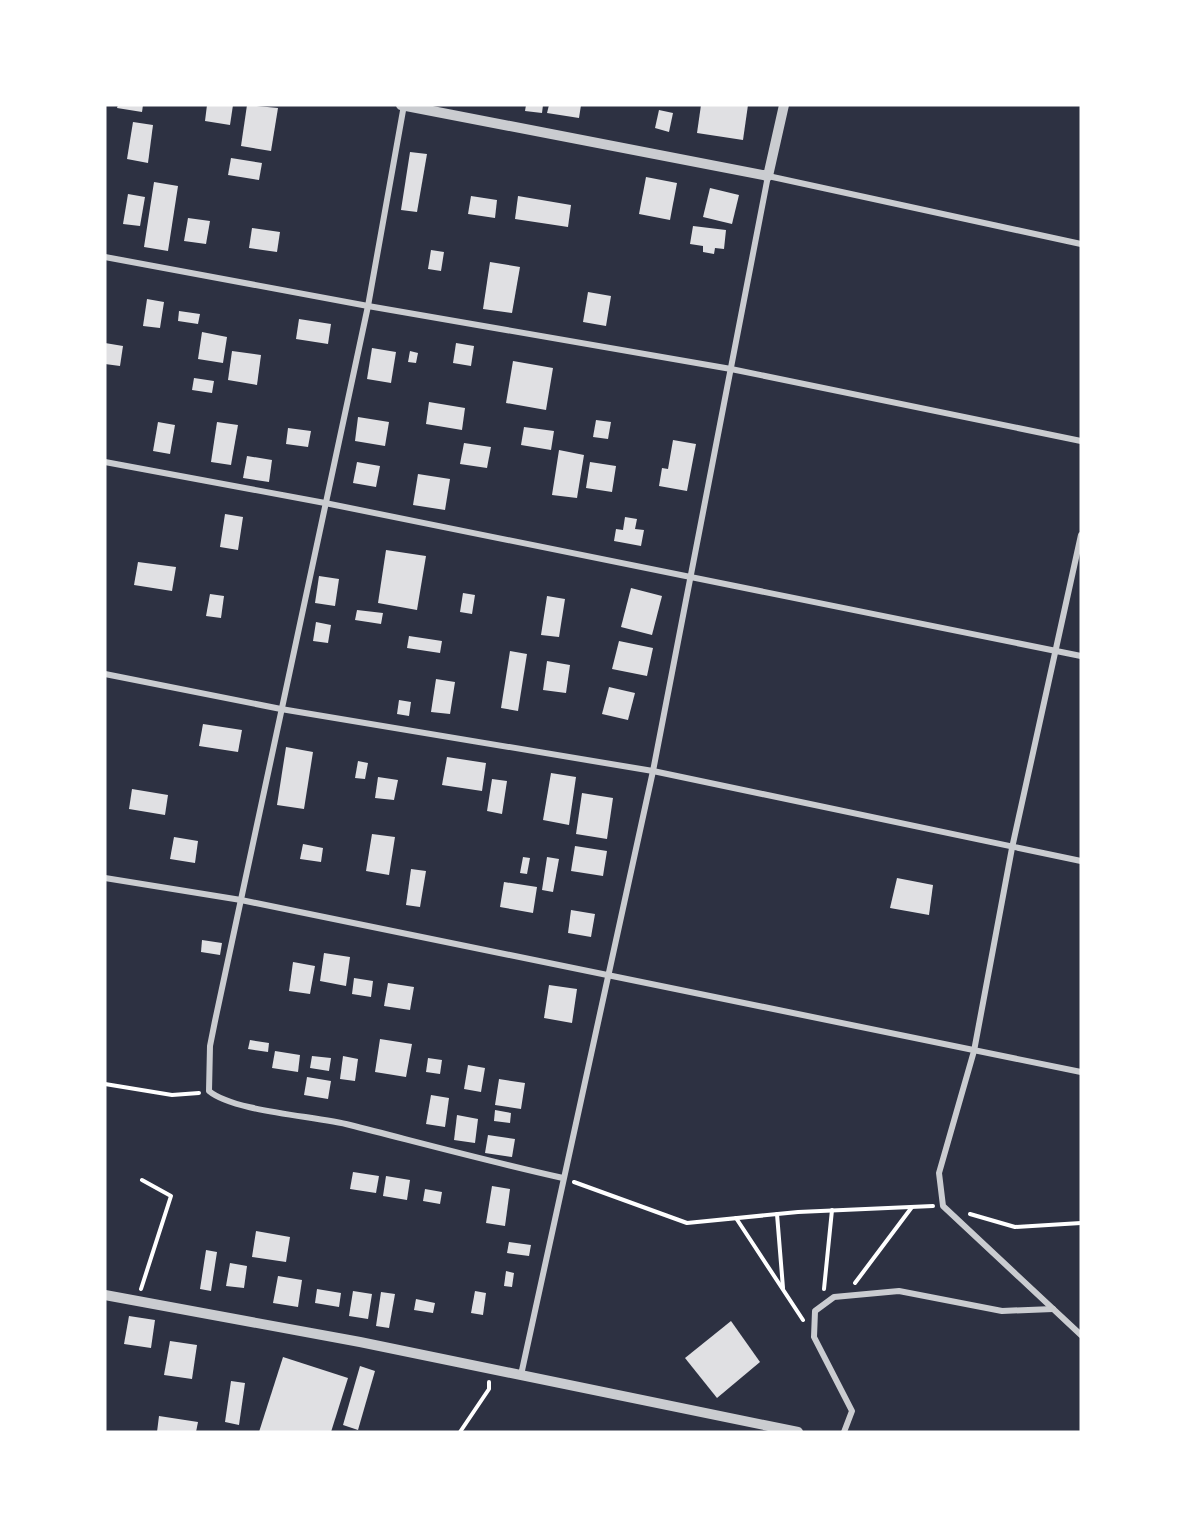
<svg xmlns="http://www.w3.org/2000/svg" width="1186" height="1537" font-family="'Titillium Web',sans-serif">
  <style>
    .building { fill: #e0e0e3 }
    .lines { fill: none; stroke-linecap: round; stroke-linejoin: round }
    .path { stroke: #fff; stroke-width: 4 }
    .minor { stroke: #caccd0; stroke-width: 6 }
    .tertiary { stroke: #caccd0; stroke-width: 10 }
  </style>
  <rect width="100%" height="100%" fill="#2d3142"/>
  <g class="building">
    <polygon points="118,105 143,105 142,112 117,108"/>
    <polygon points="207,105 233,105 230,125 205,121"/>
    <polygon points="247,105 278,108 271,151 241,146"/>
    <polygon points="526,105 543,105 542,113 525,111"/>
    <polygon points="549,105 581,105 579,118 547,113"/>
    <polygon points="701,105 748,105 743,140 697,133"/>
    <polygon points="659,110 673,113 669,132 655,128"/>
    <polygon points="133,122 153,125 148,163 127,159"/>
    <polygon points="410,152 427,154 417,212 401,210"/>
    <polygon points="231,158 262,163 259,180 228,175"/>
    <polygon points="646,177 677,183 670,220 639,214"/>
    <polygon points="154,182 178,186 168,251 144,247"/>
    <polygon points="710,188 739,195 732,224 703,217"/>
    <polygon points="128,194 145,197 140,226 123,224"/>
    <polygon points="471,196 497,200 495,218 468,214"/>
    <polygon points="518,196 571,205 568,227 515,219"/>
    <polygon points="188,218 210,221 206,244 184,241"/>
    <polygon points="693,226 726,230 724,249 715,248 714,254 703,252 703,246 690,244"/>
    <polygon points="252,228 280,232 277,252 249,248"/>
    <polygon points="431,250 444,252 441,271 428,269"/>
    <polygon points="490,262 520,267 512,313 483,309"/>
    <polygon points="588,292 611,296 606,326 583,322"/>
    <polygon points="147,299 164,302 160,328 143,326"/>
    <polygon points="179,311 200,314 198,324 178,321"/>
    <polygon points="299,319 331,324 328,344 296,339"/>
    <polygon points="202,332 227,337 223,363 198,359"/>
    <polygon points="105,343 123,346 120,366 105,364"/>
    <polygon points="456,343 474,346 471,366 453,363"/>
    <polygon points="372,348 396,352 391,383 367,379"/>
    <polygon points="232,351 261,355 257,385 228,380"/>
    <polygon points="410,351 418,353 416,363 408,362"/>
    <polygon points="513,361 553,368 546,410 506,403"/>
    <polygon points="194,378 214,381 212,393 192,390"/>
    <polygon points="429,402 465,408 462,430 426,424"/>
    <polygon points="358,417 389,422 385,446 355,441"/>
    <polygon points="596,420 611,422 608,439 593,437"/>
    <polygon points="158,422 175,425 170,454 153,451"/>
    <polygon points="217,422 238,425 231,465 211,462"/>
    <polygon points="524,427 554,431 551,450 521,445"/>
    <polygon points="288,428 311,431 308,447 286,444"/>
    <polygon points="673,440 696,444 687,491 659,486 662,468 668,469"/>
    <polygon points="464,443 491,447 487,468 460,464"/>
    <polygon points="559,450 584,455 577,498 552,495"/>
    <polygon points="247,456 272,460 269,482 243,478"/>
    <polygon points="357,462 380,466 376,487 353,483"/>
    <polygon points="590,462 616,466 612,492 586,488"/>
    <polygon points="418,474 450,479 445,510 413,505"/>
    <polygon points="225,514 243,517 238,550 220,547"/>
    <polygon points="625,517 637,519 635,529 644,530 641,546 614,541 616,529 623,530"/>
    <polygon points="386,550 426,556 417,610 378,603"/>
    <polygon points="138,562 176,567 172,591 134,585"/>
    <polygon points="319,576 339,579 335,606 315,603"/>
    <polygon points="631,588 662,596 652,635 621,627"/>
    <polygon points="463,593 475,595 472,614 460,612"/>
    <polygon points="210,594 224,596 221,618 206,616"/>
    <polygon points="547,596 565,599 559,637 541,635"/>
    <polygon points="357,610 383,613 381,624 355,620"/>
    <polygon points="316,622 331,625 328,643 313,641"/>
    <polygon points="409,636 442,641 440,653 407,648"/>
    <polygon points="619,641 653,648 647,676 612,669"/>
    <polygon points="510,651 527,654 518,711 501,708"/>
    <polygon points="547,661 570,665 566,693 543,690"/>
    <polygon points="436,679 455,682 450,714 431,712"/>
    <polygon points="609,687 635,693 628,720 602,714"/>
    <polygon points="399,700 411,702 409,716 397,714"/>
    <polygon points="203,724 242,730 238,752 199,746"/>
    <polygon points="286,747 313,752 304,809 277,805"/>
    <polygon points="447,757 486,763 482,791 442,785"/>
    <polygon points="358,761 368,763 365,779 355,778"/>
    <polygon points="551,773 576,777 569,825 543,820"/>
    <polygon points="378,777 398,780 394,800 375,798"/>
    <polygon points="492,779 507,781 502,814 487,811"/>
    <polygon points="132,789 168,795 165,815 129,809"/>
    <polygon points="582,793 613,798 607,839 576,834"/>
    <polygon points="372,834 395,837 389,875 366,871"/>
    <polygon points="174,837 198,841 195,863 170,859"/>
    <polygon points="303,844 323,848 321,862 300,859"/>
    <polygon points="575,846 607,851 603,876 571,871"/>
    <polygon points="523,857 530,858 527,874 520,873"/>
    <polygon points="547,857 559,859 553,892 542,890"/>
    <polygon points="411,869 426,871 420,907 406,905"/>
    <polygon points="897,878 933,885 929,915 890,908"/>
    <polygon points="504,882 537,887 533,913 500,907"/>
    <polygon points="571,910 595,914 591,937 568,933"/>
    <polygon points="202,940 222,943 220,955 201,952"/>
    <polygon points="324,953 350,957 346,986 320,981"/>
    <polygon points="293,962 315,966 310,994 289,991"/>
    <polygon points="354,978 373,981 371,997 352,994"/>
    <polygon points="388,983 414,987 410,1010 384,1006"/>
    <polygon points="549,985 577,989 572,1023 544,1018"/>
    <polygon points="380,1039 412,1044 406,1077 375,1072"/>
    <polygon points="250,1040 269,1043 268,1052 248,1049"/>
    <polygon points="275,1051 300,1055 298,1072 272,1068"/>
    <polygon points="312,1056 331,1058 329,1071 310,1068"/>
    <polygon points="343,1056 358,1059 355,1081 340,1079"/>
    <polygon points="428,1058 442,1060 440,1074 426,1072"/>
    <polygon points="468,1065 485,1068 481,1092 464,1089"/>
    <polygon points="307,1077 331,1081 328,1099 304,1095"/>
    <polygon points="499,1079 525,1083 521,1109 495,1105"/>
    <polygon points="431,1095 449,1098 445,1127 426,1124"/>
    <polygon points="495,1110 511,1113 510,1123 494,1121"/>
    <polygon points="457,1115 478,1119 475,1143 454,1140"/>
    <polygon points="488,1135 515,1139 512,1157 485,1153"/>
    <polygon points="353,1172 379,1176 376,1193 350,1189"/>
    <polygon points="386,1176 410,1180 407,1200 383,1196"/>
    <polygon points="492,1186 510,1189 505,1226 486,1223"/>
    <polygon points="425,1189 442,1192 440,1204 423,1201"/>
    <polygon points="256,1231 290,1237 286,1262 252,1257"/>
    <polygon points="509,1242 531,1245 529,1256 507,1253"/>
    <polygon points="206,1250 217,1252 211,1291 200,1289"/>
    <polygon points="230,1263 247,1266 244,1288 226,1286"/>
    <polygon points="506,1271 514,1273 512,1287 504,1286"/>
    <polygon points="278,1276 302,1280 298,1307 273,1303"/>
    <polygon points="317,1289 341,1293 339,1307 315,1303"/>
    <polygon points="353,1291 372,1294 368,1319 349,1316"/>
    <polygon points="475,1291 486,1293 483,1315 471,1313"/>
    <polygon points="381,1292 395,1294 389,1328 376,1326"/>
    <polygon points="416,1299 435,1303 433,1313 414,1310"/>
    <polygon points="129,1316 155,1320 151,1348 124,1344"/>
    <polygon points="731,1321 760,1362 717,1398 685,1358"/>
    <polygon points="170,1341 197,1345 192,1379 164,1375"/>
    <polygon points="283,1357 348,1378 331,1432 259,1432"/>
    <polygon points="360,1366 375,1371 358,1430 343,1425"/>
    <polygon points="231,1381 245,1383 239,1425 225,1422"/>
    <polygon points="159,1416 198,1422 196,1432 157,1432"/>
  </g>
  <g class="lines">
    <g class="path">
      <polyline points="105,1084 172,1095 199,1093"/>
      <polyline points="574,1182 687,1223 798,1212 933,1206"/>
      <polyline points="777,1214 783,1288"/>
      <polyline points="970,1214 1015,1227 1081,1223"/>
      <polyline points="736,1218 803,1320"/>
      <polyline points="855,1283 912,1207"/>
      <polyline points="141,1289 171,1196 142,1180"/>
      <polyline points="824,1289 832,1210"/>
      <polyline points="460,1432 489,1389 489,1382"/>
    </g>
    <g class="minor">
      <path d="M404 105 368 306 215 1021 210 1046 209 1091C234 1112 317 1116 350 1125 421 1143 491 1162 563 1178"/>
      <polyline points="105,257 368,306 731,369 1081,441"/>
      <polyline points="105,462 325,503 1081,656"/>
      <polyline points="1081,535 1012,848 974,1051 939,1173 943,1206 1081,1335"/>
      <polyline points="105,674 281,709 653,771 1081,861"/>
      <polyline points="105,878 241,900 1081,1072"/>
      <polyline points="521,1375 653,771 768,176 1081,244"/>
      <polyline points="844,1432 852,1411 814,1337 815,1311 834,1297 899,1291 1002,1311 1053,1309"/>
    </g>
    <g class="tertiary">
      <polyline points="401,105 768,176 784,105"/>
      <polyline points="105,1295 360,1342 798,1432"/>
    </g>
  </g>
  <rect width="1186" height="1537" fill="none" stroke="#ffffff" stroke-width="213"/>
</svg>
